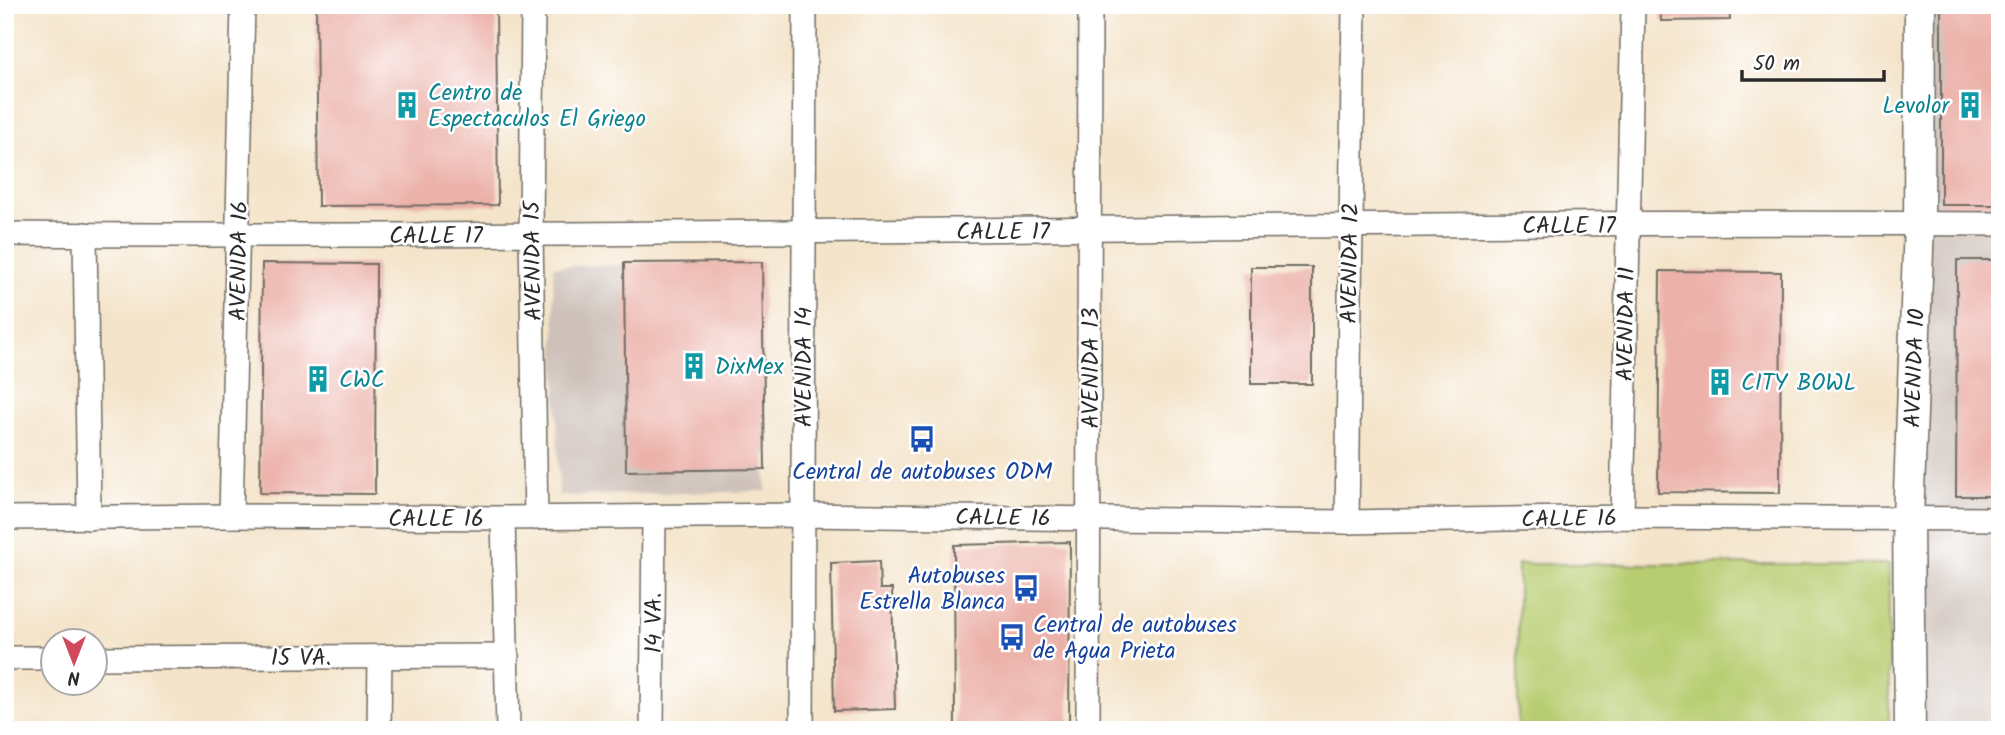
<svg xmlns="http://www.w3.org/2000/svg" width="2005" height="735" font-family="Kalam,sans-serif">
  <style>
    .industrial { fill: #cec1b9 }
    .green { fill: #b8cd71; stroke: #727c4e; stroke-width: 2 }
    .building { fill: #ecb2aa }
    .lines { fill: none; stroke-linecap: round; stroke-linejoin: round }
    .minor-casing { stroke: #716c63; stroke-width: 26 }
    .major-casing { stroke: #716c63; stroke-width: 33 }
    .minor { stroke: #fff; stroke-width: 23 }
    .major { stroke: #fff; stroke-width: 30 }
    .labels { text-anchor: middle; stroke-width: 5; stroke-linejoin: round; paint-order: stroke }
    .culture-label { font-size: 23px; fill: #0d838f; stroke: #fff; text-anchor: start }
    .street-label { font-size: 23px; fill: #2b2b2b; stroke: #fff }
    .transit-label { font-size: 23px; fill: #164399; stroke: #fff }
  </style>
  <rect width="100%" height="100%" fill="#fff"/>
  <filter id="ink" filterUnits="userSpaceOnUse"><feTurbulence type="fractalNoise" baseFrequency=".0143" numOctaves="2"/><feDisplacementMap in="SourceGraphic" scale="14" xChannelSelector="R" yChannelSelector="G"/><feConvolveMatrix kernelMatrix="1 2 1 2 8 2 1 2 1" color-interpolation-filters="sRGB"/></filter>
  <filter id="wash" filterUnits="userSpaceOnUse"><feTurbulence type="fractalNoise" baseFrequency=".00686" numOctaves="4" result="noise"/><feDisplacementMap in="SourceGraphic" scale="28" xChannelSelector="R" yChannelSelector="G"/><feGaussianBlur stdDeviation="1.57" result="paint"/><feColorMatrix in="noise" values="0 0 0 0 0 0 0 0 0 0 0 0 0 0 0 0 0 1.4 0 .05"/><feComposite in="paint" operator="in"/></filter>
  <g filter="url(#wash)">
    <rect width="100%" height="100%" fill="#f4e4ca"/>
    <g class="industrial">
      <polygon points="1920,5 2000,5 2000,730 1923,730"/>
      <polygon points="762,262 766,491 559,496 553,266"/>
    </g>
    <rect class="green" x="1518" y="564" width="371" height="166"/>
    <g id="blocks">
      <g class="building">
        <polygon points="316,5 496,5 498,205 318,206"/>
        <polygon points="1660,5 1729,5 1730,20 1661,21"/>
        <rect x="1941" y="5" width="59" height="200"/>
        <polygon points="1957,260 2000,260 2000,496 1956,496"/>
        <polygon points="762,262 765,469 626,471 624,263"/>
        <polygon points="262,263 376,264 375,494 260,493"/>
        <rect x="1251" y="267" width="61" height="117"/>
        <polygon points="1660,271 1781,272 1780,493 1658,492"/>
        <polygon points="1070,542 1069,729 955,730 954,545"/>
        <polygon points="879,561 880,589 892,589 895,709 834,711 831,563"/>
      </g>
    </g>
  </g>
  <g filter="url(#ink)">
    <use href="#blocks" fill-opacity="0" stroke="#716c63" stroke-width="2"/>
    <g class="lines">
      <defs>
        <g id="minor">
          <polyline points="533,5 531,235 536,518"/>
          <path d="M5 234C670 240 1335 219 2000 224"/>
          <polyline points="85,234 89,518"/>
          <polyline points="231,516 243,5"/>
          <polyline points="1622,517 1633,5"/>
          <polyline points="5,518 231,516 503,518 801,515 1347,522 1622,517 2000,519"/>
          <polyline points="503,518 508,730"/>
          <polyline points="1347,522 1354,5"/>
          <polyline points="5,658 52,658"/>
          <polyline points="94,658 507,656"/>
          <polyline points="379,730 380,657"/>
          <polyline points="652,730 654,516"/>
          <polyline points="802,730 805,5"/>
          <polyline points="1088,730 1090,5"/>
        </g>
        <g id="major">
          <path id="s1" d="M1910 730 1908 519 1919 224 1920 5"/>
        </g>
      </defs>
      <use href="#minor" class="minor-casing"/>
      <use href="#major" class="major-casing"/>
      <use href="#minor" class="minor"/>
      <use href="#major" class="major"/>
    </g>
  </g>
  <defs>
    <symbol id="building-bare" viewBox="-9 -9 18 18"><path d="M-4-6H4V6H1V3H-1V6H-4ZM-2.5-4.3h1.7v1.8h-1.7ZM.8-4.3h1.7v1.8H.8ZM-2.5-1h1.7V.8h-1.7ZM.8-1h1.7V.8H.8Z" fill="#0f9aa8" stroke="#fff" stroke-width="2.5" paint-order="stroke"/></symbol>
    <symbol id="bus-bare" viewBox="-9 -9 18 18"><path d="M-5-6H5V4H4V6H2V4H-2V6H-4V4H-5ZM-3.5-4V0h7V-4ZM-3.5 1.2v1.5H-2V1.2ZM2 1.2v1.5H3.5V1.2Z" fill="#1a4fb4" stroke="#fff" stroke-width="2.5" paint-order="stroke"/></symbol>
  </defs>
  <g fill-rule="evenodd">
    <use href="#building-bare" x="388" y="86" width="38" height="38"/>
    <use href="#building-bare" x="1951" y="86" width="38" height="38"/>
    <use href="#building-bare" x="675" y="347" width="38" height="38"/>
    <use href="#building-bare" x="299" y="360" width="38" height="38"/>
    <use href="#building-bare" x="1701" y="363" width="38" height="38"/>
    <use href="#bus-bare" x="903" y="420" width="38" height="38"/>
    <use href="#bus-bare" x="1007" y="569" width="38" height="38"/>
    <use href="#bus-bare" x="993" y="618" width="38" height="38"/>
  </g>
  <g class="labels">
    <g class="culture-label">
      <text x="428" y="100">Centro de<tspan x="428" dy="26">Espectaculos El Griego</tspan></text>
      <text x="1949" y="113" text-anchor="end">Levolor</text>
      <text x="715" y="374">DixMex</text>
      <text x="339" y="387">CWC</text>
      <text x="1741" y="390">CITY BOWL</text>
    </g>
    <g class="street-label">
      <text x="1569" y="233">CALLE 17</text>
      <text x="1003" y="239">CALLE 17</text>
      <text x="436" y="243">CALLE 17</text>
      <text transform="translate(238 261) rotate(-89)" y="8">AVENIDA 16</text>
      <text transform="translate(532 261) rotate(-91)" y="8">AVENIDA 15</text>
      <text transform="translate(1349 263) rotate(-89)" y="8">AVENIDA 12</text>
      <text transform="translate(1625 324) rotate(-89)" y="8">AVENIDA 11</text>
      <text transform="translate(803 367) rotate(-90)" y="8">AVENIDA 14</text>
      <text transform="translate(1090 368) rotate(-90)" y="8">AVENIDA 13</text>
      <text dy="8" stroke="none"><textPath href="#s1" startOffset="362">AVENIDA 10</textPath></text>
      <text transform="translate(1003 517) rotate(1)" y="8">CALLE 16</text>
      <text x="436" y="526">CALLE 16</text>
      <text transform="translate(1569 518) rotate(-1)" y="8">CALLE 16</text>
      <text transform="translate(653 623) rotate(-90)" y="8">14 VA.</text>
      <text x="301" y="665">15 VA.</text>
    </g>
    <g class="transit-label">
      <text x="922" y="479">Central de autobuses ODM</text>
      <text x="1005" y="583" text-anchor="end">Autobuses<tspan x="1005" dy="26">Estrella Blanca</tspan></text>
      <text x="1033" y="632" text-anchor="start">Central de autobuses<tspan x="1033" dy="26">de Agua Prieta</tspan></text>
    </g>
  </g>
  <rect width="2005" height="735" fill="none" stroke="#fff" stroke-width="28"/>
  <g transform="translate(74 662) rotate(180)"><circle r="33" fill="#ffffff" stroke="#aaaaaa" stroke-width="2"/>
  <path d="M0-5L12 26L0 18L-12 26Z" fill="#d1495b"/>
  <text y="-10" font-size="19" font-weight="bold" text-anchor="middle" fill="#2b2b2b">N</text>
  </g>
  <path d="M1742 70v10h142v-10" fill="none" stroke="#2b2b2b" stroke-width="3.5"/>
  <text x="1753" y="70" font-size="21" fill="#2b2b2b" stroke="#ffffff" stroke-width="5" paint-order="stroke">50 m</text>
</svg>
